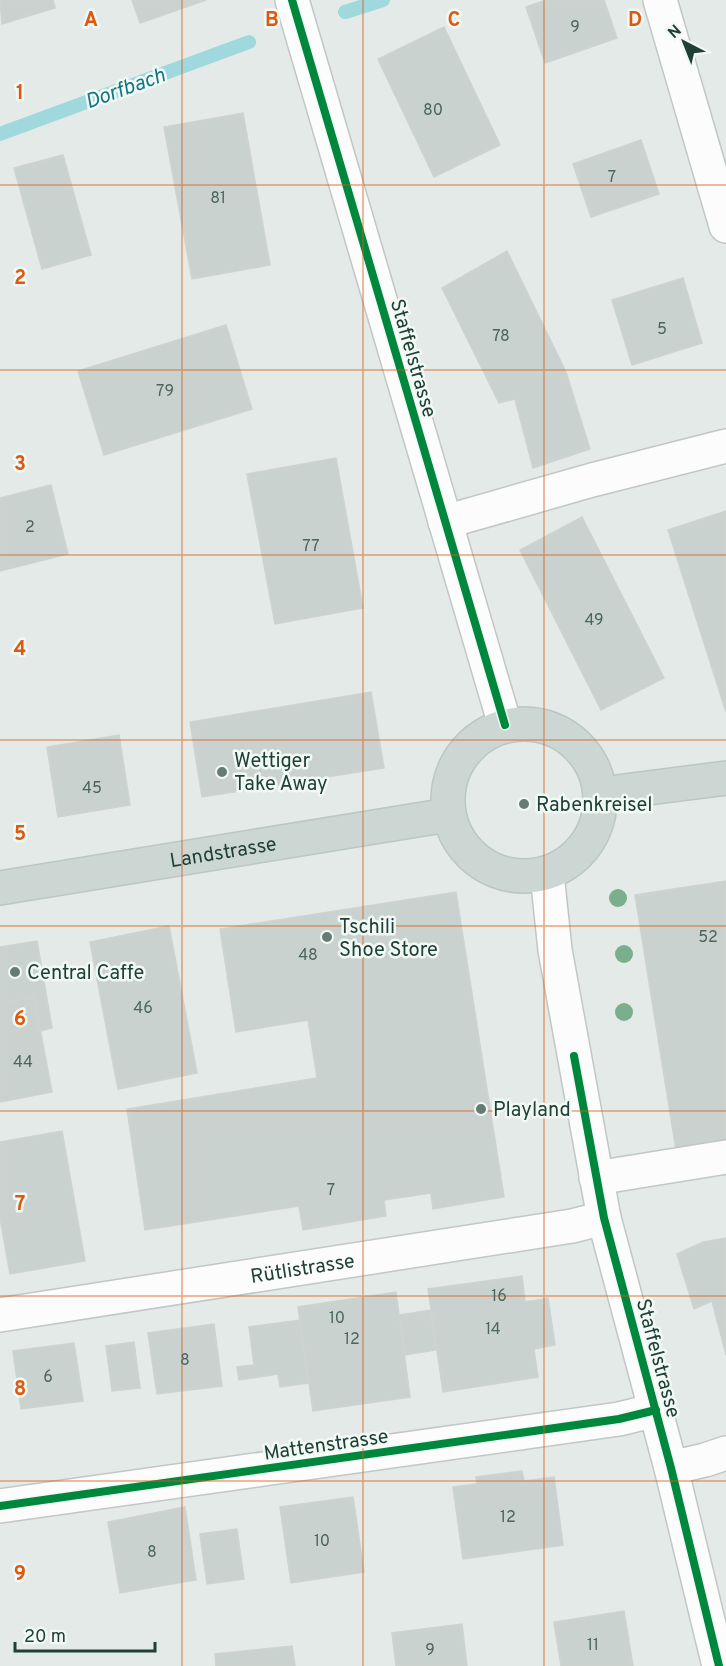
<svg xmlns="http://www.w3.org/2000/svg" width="726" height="1666" font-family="Overpass,sans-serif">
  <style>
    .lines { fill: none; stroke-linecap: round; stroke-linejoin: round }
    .stream { stroke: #9fd8dd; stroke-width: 14 }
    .building { fill: #cad2cf; stroke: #cdd3d0; stroke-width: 1.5 }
    .minor-casing { stroke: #c1c7c4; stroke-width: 36 }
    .major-casing { stroke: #bcc7c3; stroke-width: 36 }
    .minor { stroke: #fbfcfb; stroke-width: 33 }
    .major { stroke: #ccd6d3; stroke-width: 33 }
    .cycleway-casing { stroke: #f2f9f5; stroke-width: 11 }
    .cycleway { stroke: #00873e; stroke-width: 8 }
    .tree { fill: #7aae8c }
    .grid { fill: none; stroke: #de580e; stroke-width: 1.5; stroke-opacity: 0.55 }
    .poi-dot { fill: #647c74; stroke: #f2f9f5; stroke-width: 2 }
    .labels { text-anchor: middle; stroke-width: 5; stroke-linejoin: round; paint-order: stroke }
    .number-label { font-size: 16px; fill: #4b655d }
    .street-label { font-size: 20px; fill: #1f4036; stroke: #f2f9f5 }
    .poi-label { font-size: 20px; fill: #1f4036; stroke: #f2f9f5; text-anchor: start }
    .water-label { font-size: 21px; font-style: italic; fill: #127784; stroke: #f2f9f5 }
    .grid-label { font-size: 20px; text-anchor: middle; font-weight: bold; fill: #de580e; stroke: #f2f9f5; stroke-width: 5; stroke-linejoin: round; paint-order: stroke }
  </style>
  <rect width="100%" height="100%" fill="#e4eae7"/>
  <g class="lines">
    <g class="stream">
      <polyline points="345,12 383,0"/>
      <polyline points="0,134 249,42"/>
    </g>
  </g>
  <g class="building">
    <polygon points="0,0 53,0 55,8 2,24"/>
    <polygon points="132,0 206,0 140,23"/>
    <polygon points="546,0 604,0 617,38 545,63 526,7"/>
    <polygon points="444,27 500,145 434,177 378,59"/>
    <polygon points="243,113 270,265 192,279 164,127"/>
    <polygon points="641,140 659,194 591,217 573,164"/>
    <polygon points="63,155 91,255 42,269 14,168"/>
    <polygon points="507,251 566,372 590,449 533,468 515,399 499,403 442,288"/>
    <polygon points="683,278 702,343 632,365 612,300"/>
    <polygon points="226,325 252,409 104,455 78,371"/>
    <polygon points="336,458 363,608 275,624 247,474"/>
    <polygon points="51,485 68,554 0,571 0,498"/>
    <polygon points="726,511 726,712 668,530"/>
    <polygon points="582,517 664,678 601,710 520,550"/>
    <polygon points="371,692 384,768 202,797 190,722"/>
    <polygon points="119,735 130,805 58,817 47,747"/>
    <polygon points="726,881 726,1142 676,1150 635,895"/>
    <polygon points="456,892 504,1197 433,1209 431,1193 384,1200 386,1216 303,1230 299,1206 145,1230 127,1109 317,1078 308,1020 236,1032 220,929"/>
    <polygon points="169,926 197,1073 118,1089 90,942"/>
    <polygon points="37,941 52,1028 40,1031 34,997 0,1004 0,947"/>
    <polygon points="34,997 52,1092 0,1102 0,1004"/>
    <polygon points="62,1131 85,1261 10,1274 0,1218 0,1142"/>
    <polygon points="726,1238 726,1355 712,1301 694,1309 677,1254 703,1242"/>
    <polygon points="522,1276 525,1302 548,1298 555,1345 534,1349 538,1377 443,1392 428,1289"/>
    <polygon points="396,1292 410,1397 313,1411 298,1307"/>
    <polygon points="430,1310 436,1350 405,1355 399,1315"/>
    <polygon points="300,1320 308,1383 280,1387 278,1374 239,1380 237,1367 254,1365 249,1327"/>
    <polygon points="214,1324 222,1386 157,1394 148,1333"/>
    <polygon points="134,1342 140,1388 112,1391 106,1346"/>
    <polygon points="74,1343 83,1401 21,1409 13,1351"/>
    <polygon points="522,1471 524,1481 554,1477 563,1545 463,1559 453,1487 477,1484 476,1477"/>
    <polygon points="353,1497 364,1572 291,1583 280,1507"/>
    <polygon points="185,1507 196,1580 120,1593 108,1522"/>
    <polygon points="237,1529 244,1579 207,1584 200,1534"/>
    <polygon points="624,1611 633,1666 561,1666 554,1622"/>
    <polygon points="462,1624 467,1666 396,1666 392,1633"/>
    <polygon points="292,1646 295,1666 216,1666 215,1654"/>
  </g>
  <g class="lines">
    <defs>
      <g id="minor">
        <polyline points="292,0 505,725"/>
        <polyline points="660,0 726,226"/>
        <polyline points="445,522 592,480 726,446"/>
        <polyline points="547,874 555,950 604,1218 671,1468 719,1666"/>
        <polyline points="596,1178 726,1157"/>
        <path id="s1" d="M0 1315 572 1226 604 1218"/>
        <polyline points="671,1468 705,1460 726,1453"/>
        <polyline points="0,1506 619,1419 656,1410"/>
      </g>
      <g id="major">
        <circle cx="524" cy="800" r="76"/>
        <polyline points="601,794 726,778"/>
        <path id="s2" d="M0 888 448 815"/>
      </g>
    </defs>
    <use href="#minor" class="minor-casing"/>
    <use href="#major" class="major-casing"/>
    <use href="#minor" class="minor"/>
    <use href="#major" class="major"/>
    <defs>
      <g id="cycleway">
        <polyline points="292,0 505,725"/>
        <polyline points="574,1056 604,1218 671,1468 719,1666"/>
        <polyline points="0,1506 619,1419 656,1410"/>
      </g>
    </defs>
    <use href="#cycleway" class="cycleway-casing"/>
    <use href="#cycleway" class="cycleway"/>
  </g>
  <g class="tree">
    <circle cx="618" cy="898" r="9"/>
    <circle cx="624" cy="954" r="9"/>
    <circle cx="624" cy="1012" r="9"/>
  </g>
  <path class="grid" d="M182 0V1666M363 0V1666M544 0V1666M0 185H726M0 370H726M0 555H726M0 740H726M0 926H726M0 1111H726M0 1296H726M0 1481H726"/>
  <g class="poi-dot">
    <circle cx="222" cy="772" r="6"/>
    <circle cx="524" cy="804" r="6"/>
    <circle cx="327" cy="937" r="6"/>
    <circle cx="15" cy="972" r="6"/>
    <circle cx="481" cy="1109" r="6"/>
  </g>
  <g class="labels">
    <g class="number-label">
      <text x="575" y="32">9</text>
      <text x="433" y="115">80</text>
      <text x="612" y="182">7</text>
      <text x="218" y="203">81</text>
      <text x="662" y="334">5</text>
      <text x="501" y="341">78</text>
      <text x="165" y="396">79</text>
      <text x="30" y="532">2</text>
      <text x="311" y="551">77</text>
      <text x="594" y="625">49</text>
      <text x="92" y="793">45</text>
      <text x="708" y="942">52</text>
      <text x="308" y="960">48</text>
      <text x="143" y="1013">46</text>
      <text x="23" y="1067">44</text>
      <text x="331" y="1195">7</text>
      <text x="499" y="1301">16</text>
      <text x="337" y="1323">10</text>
      <text x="493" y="1334">14</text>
      <text x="352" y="1344">12</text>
      <text x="185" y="1365">8</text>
      <text x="48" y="1382">6</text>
      <text x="508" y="1522">12</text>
      <text x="322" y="1546">10</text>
      <text x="152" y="1557">8</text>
      <text x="593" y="1650">11</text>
      <text x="430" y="1655">9</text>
    </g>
    <g class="street-label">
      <text transform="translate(414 358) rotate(74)" y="7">Staffelstrasse</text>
      <text dy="7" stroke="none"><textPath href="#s2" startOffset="226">Landstrasse</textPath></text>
      <text dy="7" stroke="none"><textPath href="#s1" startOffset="306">Rütlistrasse</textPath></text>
      <text transform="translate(659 1358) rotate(75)" y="7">Staffelstrasse</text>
      <text transform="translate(326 1444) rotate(-8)" y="7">Mattenstrasse</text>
    </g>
    <g class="poi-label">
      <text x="234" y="767">Wettiger<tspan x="234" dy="23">Take Away</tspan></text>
      <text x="536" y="811">Rabenkreisel</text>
      <text x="339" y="933">Tschili<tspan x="339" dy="23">Shoe Store</tspan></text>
      <text x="27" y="979">Central Caffe</text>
      <text x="493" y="1116">Playland</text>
    </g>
    <g class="water-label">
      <text transform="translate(125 88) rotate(-20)" y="7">Dorfbach</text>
    </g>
  </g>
  <g class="grid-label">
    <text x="91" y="26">A</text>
    <text x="272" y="26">B</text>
    <text x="454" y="26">C</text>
    <text x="635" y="26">D</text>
    <text x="20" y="99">1</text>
    <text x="20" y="284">2</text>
    <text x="20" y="470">3</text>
    <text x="20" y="655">4</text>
    <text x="20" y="840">5</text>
    <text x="20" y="1025">6</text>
    <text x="20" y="1210">7</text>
    <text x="20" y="1395">8</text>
    <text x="20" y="1580">9</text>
  </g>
  <g transform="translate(684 42) rotate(318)" stroke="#f2f9f5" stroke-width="4.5" paint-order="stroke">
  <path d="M0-4.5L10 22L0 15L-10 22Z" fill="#1f4036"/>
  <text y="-9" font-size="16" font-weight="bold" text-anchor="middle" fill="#1f4036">N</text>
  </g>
  <path d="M15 1642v9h140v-9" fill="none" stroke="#1f4036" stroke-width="3"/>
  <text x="24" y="1642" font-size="18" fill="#1f4036" stroke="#f2f9f5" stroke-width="4.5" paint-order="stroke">20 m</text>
</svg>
